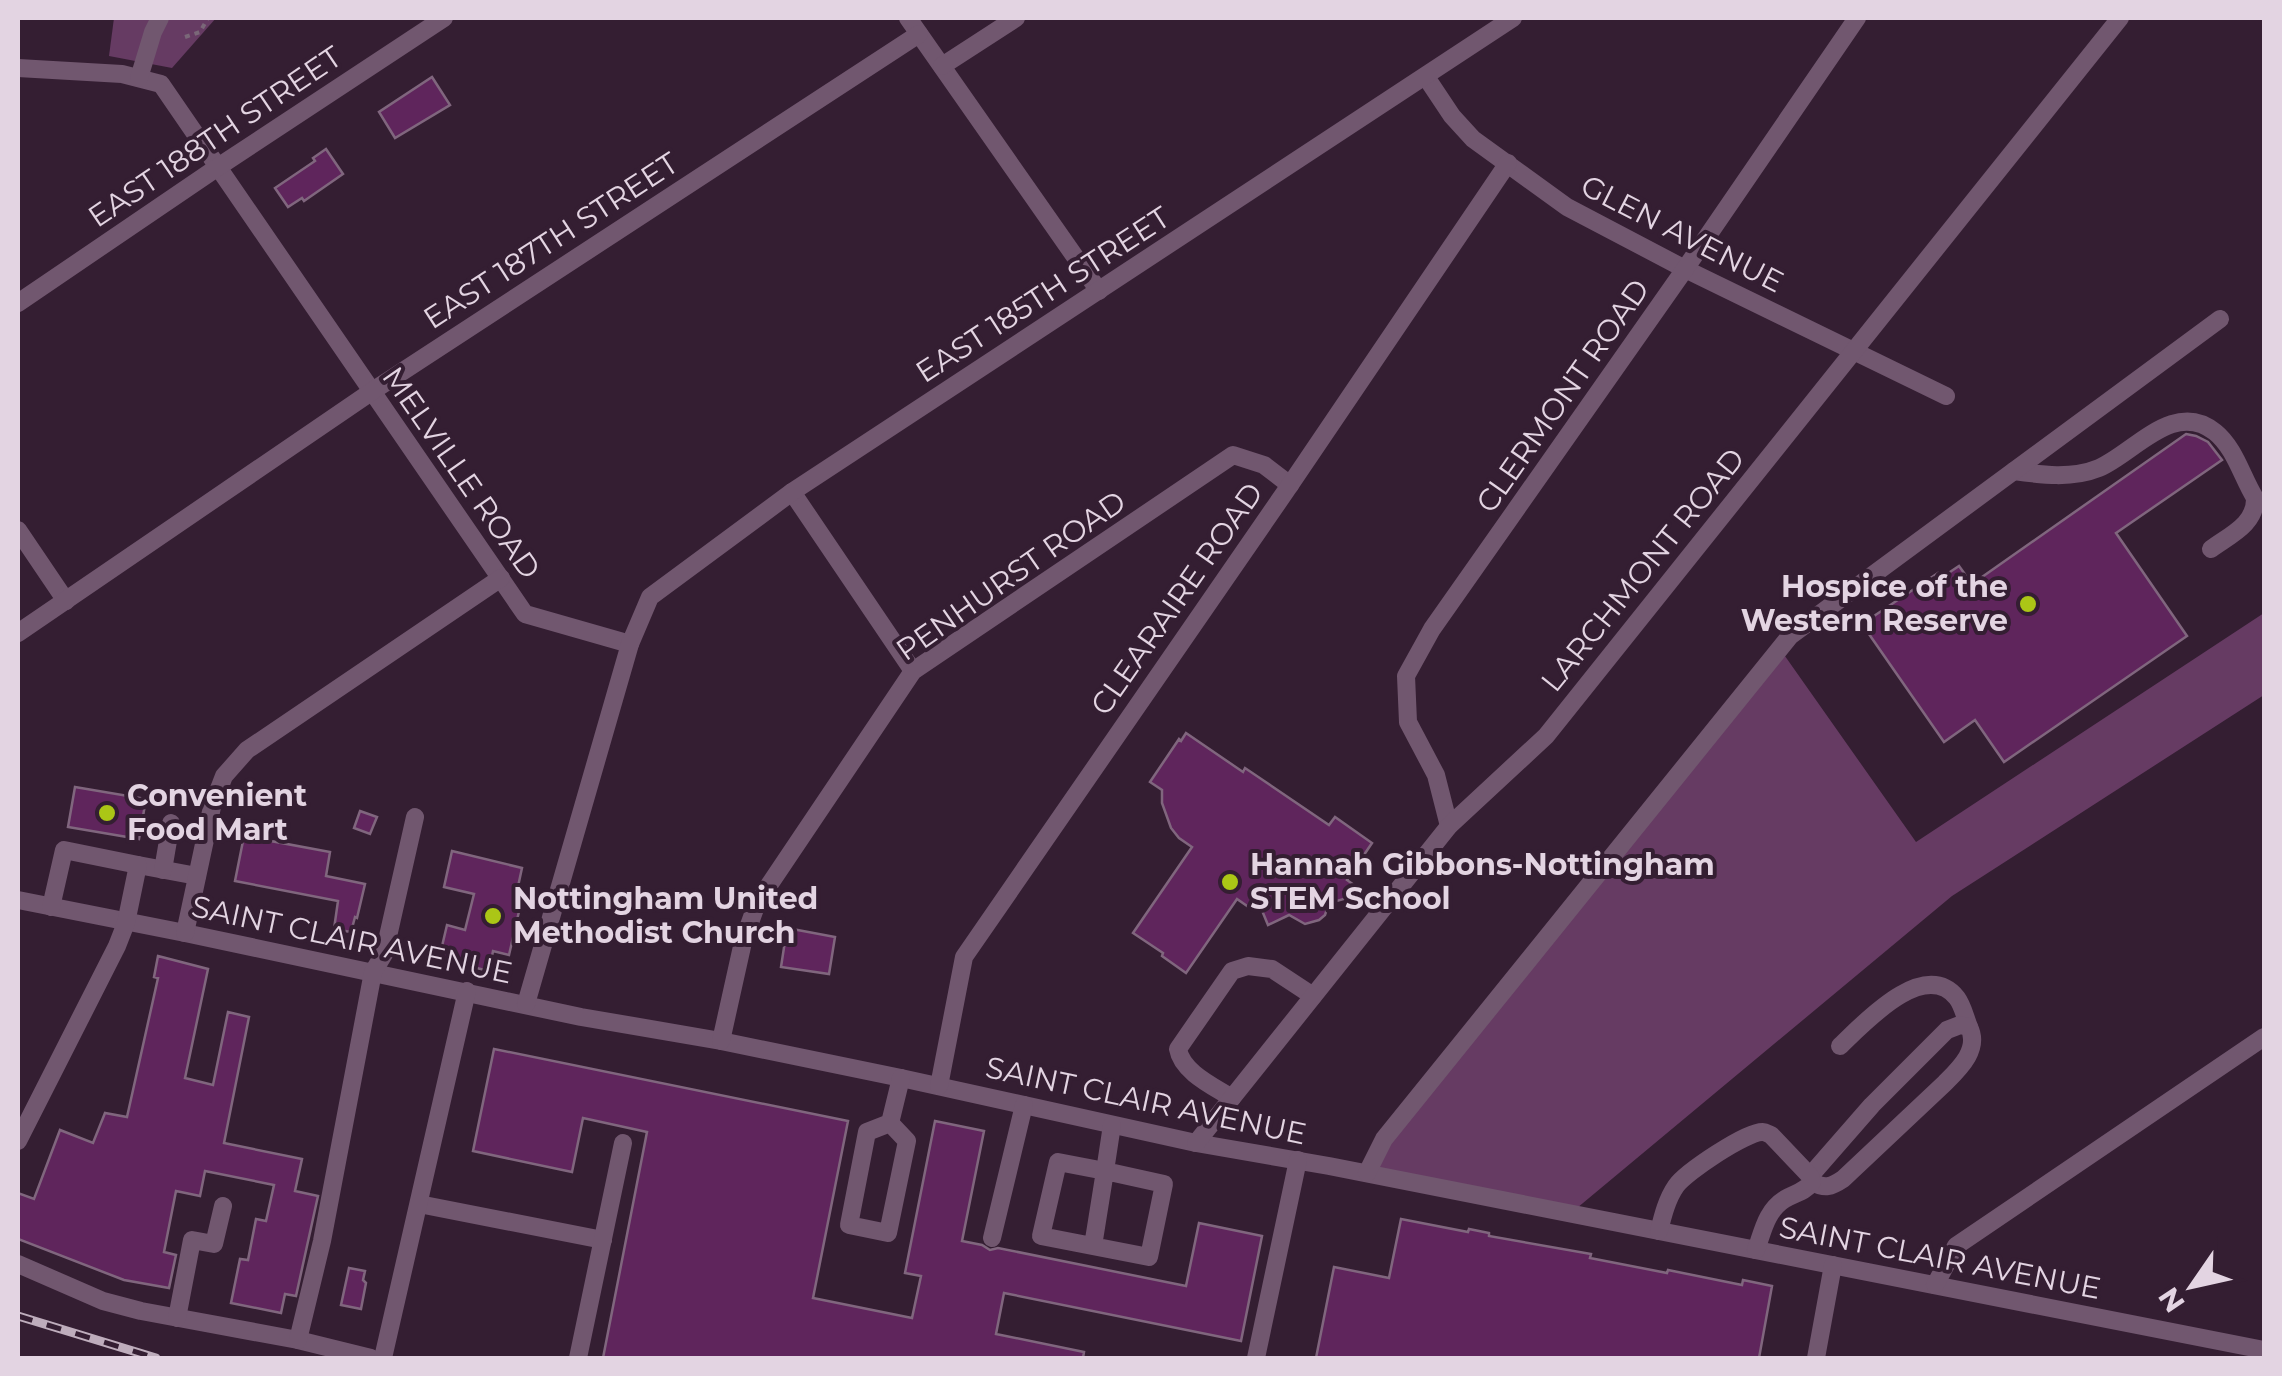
<svg xmlns="http://www.w3.org/2000/svg" width="2282" height="1376" font-family="Montserrat,sans-serif">
  <style>
    .green { fill: #663b63 }
    .building { fill: #5f255c; stroke: #80667e; stroke-width: 2.5 }
    .lines { fill: none; stroke-linecap: round; stroke-linejoin: round }
    .path { stroke: #7a6778; stroke-width: 4; stroke-dasharray: 5 5; stroke-linecap: butt }
    .minor { stroke: #71576f; stroke-width: 18 }
    .rail-casing { stroke: #beadbc; stroke-width: 9 }
    .rail { stroke: #341e32; stroke-width: 5; stroke-dasharray: 15; stroke-linecap: butt }
    .poi-dot { fill: #abc616; stroke: #341e32; stroke-width: 4 }
    .labels { text-anchor: middle; stroke-width: 8; stroke-linejoin: round; paint-order: stroke }
    .street-label { font-size: 30px; fill: #e3d4e2; stroke: #341e32 }
    .poi-label { font-size: 30px; font-weight: bold; fill: #e3d4e2; stroke: #341e32; text-anchor: start }
  </style>
  <rect width="100%" height="100%" fill="#341e32"/>
  <g class="green">
    <polygon points="114,18 216,18 172,68 109,56"/>
    <polygon points="2264,613 2264,695 1952,896 1571,1213 1367,1173 1780,649 1916,842"/>
  </g>
  <g class="building">
    <polygon points="432,77 450,105 395,138 379,112"/>
    <polygon points="326,149 343,174 304,201 302,198 288,207 275,188 315,161 313,158"/>
    <polygon points="2186,434 2196,436 2208,442 2222,460 2116,533 2187,636 2004,762 1975,720 1944,742 1862,624 1938,573 1941,578 1959,566 1972,584"/>
    <polygon points="1186,733 1243,772 1245,768 1329,825 1335,817 1372,843 1347,880 1354,885 1344,899 1329,903 1325,915 1319,920 1305,924 1289,915 1268,925 1261,908 1250,908 1237,899 1186,973 1162,956 1163,953 1133,933 1192,847 1179,838 1171,828 1162,803 1162,790 1150,782 1179,739 1181,741"/>
    <polygon points="75,787 146,799 139,839 68,827"/>
    <polygon points="360,811 377,817 370,834 354,828"/>
    <polygon points="244,836 330,852 326,876 365,884 357,918 355,917 351,932 334,929 338,901 235,881"/>
    <polygon points="452,851 522,868 514,905 520,907 509,955 493,951 489,971 439,959 447,925 465,930 474,894 444,887"/>
    <polygon points="787,928 835,937 829,974 781,967"/>
    <polygon points="158,956 208,969 185,1078 213,1085 228,1012 249,1017 224,1143 302,1159 295,1191 318,1196 296,1296 285,1294 281,1313 231,1303 240,1259 248,1260 256,1219 266,1221 274,1185 205,1171 200,1196 176,1191 164,1252 176,1255 169,1288 124,1280 18,1239 18,1193 34,1199 60,1130 93,1143 105,1113 127,1117 158,978 154,977"/>
    <polygon points="494,1049 848,1121 813,1298 912,1318 921,1276 905,1273 935,1121 984,1131 962,1241 982,1245 990,1250 998,1248 1186,1286 1199,1223 1262,1236 1241,1341 1004,1293 996,1334 1084,1352 1083,1358 603,1358 647,1132 583,1118 572,1172 473,1151"/>
    <polygon points="1401,1219 1468,1232 1469,1229 1489,1233 1489,1236 1591,1254 1590,1258 1667,1273 1668,1270 1742,1285 1743,1280 1772,1286 1759,1358 1316,1358 1334,1267 1389,1278"/>
    <polygon points="349,1268 365,1271 363,1280 366,1283 361,1309 341,1305"/>
  </g>
  <g class="lines">
    <polyline class="path" points="185,37 200,32 208,18"/>
    <g class="minor">
      <polyline points="908,18 1099,291"/>
      <polyline points="942,66 1016,18"/>
      <polyline points="18,68 122,74 161,84 525,614 630,644"/>
      <polyline points="1426,77 1452,116 1473,139 1567,207 1685,269 1946,396"/>
      <polyline points="139,78 153,32 160,18"/>
      <polyline points="18,303 218,167 444,18"/>
      <path d="M2014 471C2042 475 2072 479 2099 468 2134 453 2174 399 2215 432 2235 448 2242 477 2255 498 2256 524 2230 535 2211 549"/>
      <polyline points="792,492 913,671"/>
      <polyline points="18,530 66,601"/>
      <polyline points="18,633 371,392 919,34"/>
      <polyline points="1449,826 1436,775 1408,722 1406,676 1432,629 1685,269 1857,18"/>
      <polyline points="138,865 197,876"/>
      <polyline points="163,870 171,823"/>
      <polyline points="18,900 185,933 581,1017 721,1041 901,1078 1196,1143 1329,1166 2264,1350"/>
      <polyline points="185,933 212,807 224,776 247,750 501,578"/>
      <polyline points="526,1004 630,644 650,597 792,492 1513,18"/>
      <polyline points="721,1041 743,942 757,903 913,671 1233,455 1264,465 1290,485"/>
      <path d="M1840 1046C1864 1023 1925 957 1957 998 1963 1006 1965 1017 1969 1027"/>
      <polyline points="939,1086 964,957 1290,485 1508,163"/>
      <path d="M1232 1098C1213 1086 1182 1072 1178 1049L1232 971 1248 966 1272 969 1313 996"/>
      <polyline points="890,1123 907,1141 888,1233 849,1225 867,1132 890,1123 901,1078"/>
      <polyline points="18,1141 117,946 126,923 138,865 64,850 51,907"/>
      <polyline points="1196,1143 1449,826 1546,736 2120,18"/>
      <polyline points="1367,1173 1384,1139 1790,636 2220,319"/>
      <path d="M1810 1176 1872 1105 1947 1030 1960 1025 1969 1027C1980 1049 1960 1068 1945 1083L1843 1179C1831 1187 1825 1189 1812 1182"/>
      <polyline points="419,1204 603,1240"/>
      <path d="M1659 1231C1663 1215 1667 1199 1676 1186 1686 1172 1747 1131 1763 1132 1766 1132 1768 1134 1771 1135L1810 1176 1812 1182C1805 1192 1795 1193 1785 1199 1766 1211 1763 1231 1756 1250"/>
      <polyline points="992,1238 1024,1105"/>
      <polyline points="1093,1246 1105,1171 1164,1184 1149,1257 1041,1236 1058,1162 1105,1171 1112,1125"/>
      <polyline points="18,1264 103,1301 141,1311 298,1340 371,1358"/>
      <polyline points="1935,1285 1956,1246 2264,1037"/>
      <polyline points="177,1318 192,1240 214,1244 223,1206"/>
      <polyline points="298,1340 322,1241 373,972 384,954 415,817"/>
      <polyline points="383,1358 467,991"/>
      <polyline points="578,1358 623,1143"/>
      <polyline points="1256,1358 1298,1160"/>
      <polyline points="1816,1358 1833,1265"/>
    </g>
    <defs>
      <polyline id="rail" points="18,1316 156,1358"/>
    </defs>
    <use href="#rail" class="rail-casing"/>
    <use href="#rail" class="rail"/>
  </g>
  <g class="poi-dot">
    <circle cx="2028" cy="604" r="10"/>
    <circle cx="107" cy="813" r="10"/>
    <circle cx="1230" cy="882" r="10"/>
    <circle cx="493" cy="916" r="10"/>
  </g>
  <g class="labels">
    <g class="street-label">
      <text transform="translate(215 137) rotate(-34)" y="10">EAST 188TH STREET</text>
      <text transform="translate(1682 234) rotate(27)" y="10">GLEN AVENUE</text>
      <text transform="translate(551 241) rotate(-33)" y="10">EAST 187TH STREET</text>
      <text transform="translate(1043 295) rotate(-33)" y="10">EAST 185TH STREET</text>
      <text transform="translate(1563 396) rotate(-55)" y="10">CLERMONT ROAD</text>
      <text transform="translate(461 473) rotate(55)" y="10">MELVILLE ROAD</text>
      <text transform="translate(1643 570) rotate(-51)" y="10">LARCHMONT ROAD</text>
      <text transform="translate(1011 576) rotate(-35)" y="10">PENHURST ROAD</text>
      <text transform="translate(1177 599) rotate(-55)" y="10">CLEARAIRE ROAD</text>
      <text transform="translate(352 940) rotate(12)" y="10">SAINT CLAIR AVENUE</text>
      <text transform="translate(1146 1101) rotate(12)" y="10">SAINT CLAIR AVENUE</text>
      <text transform="translate(1940 1258) rotate(11)" y="10">SAINT CLAIR AVENUE</text>
    </g>
    <g class="poi-label">
      <text x="2008" y="597" text-anchor="end">Hospice of the<tspan x="2008" dy="34">Western Reserve</tspan></text>
      <text x="127" y="806">Convenient<tspan x="127" dy="34">Food Mart</tspan></text>
      <text x="1250" y="875">Hannah Gibbons-Nottingham<tspan x="1250" dy="34">STEM School</tspan></text>
      <text x="513" y="909">Nottingham United<tspan x="513" dy="34">Methodist Church</tspan></text>
    </g>
  </g>
  <rect width="2282" height="1376" fill="none" stroke="#e3d4e2" stroke-width="40"/>
  <g transform="translate(2192 1286) rotate(236)" stroke="#341e32" stroke-width="8" paint-order="stroke">
  <path d="M0-8L18 38L0 25L-18 38Z" fill="#e3d4e2"/>
  <text y="-15" font-size="28" font-weight="bold" text-anchor="middle" fill="#e3d4e2">N</text>
  </g>
</svg>
